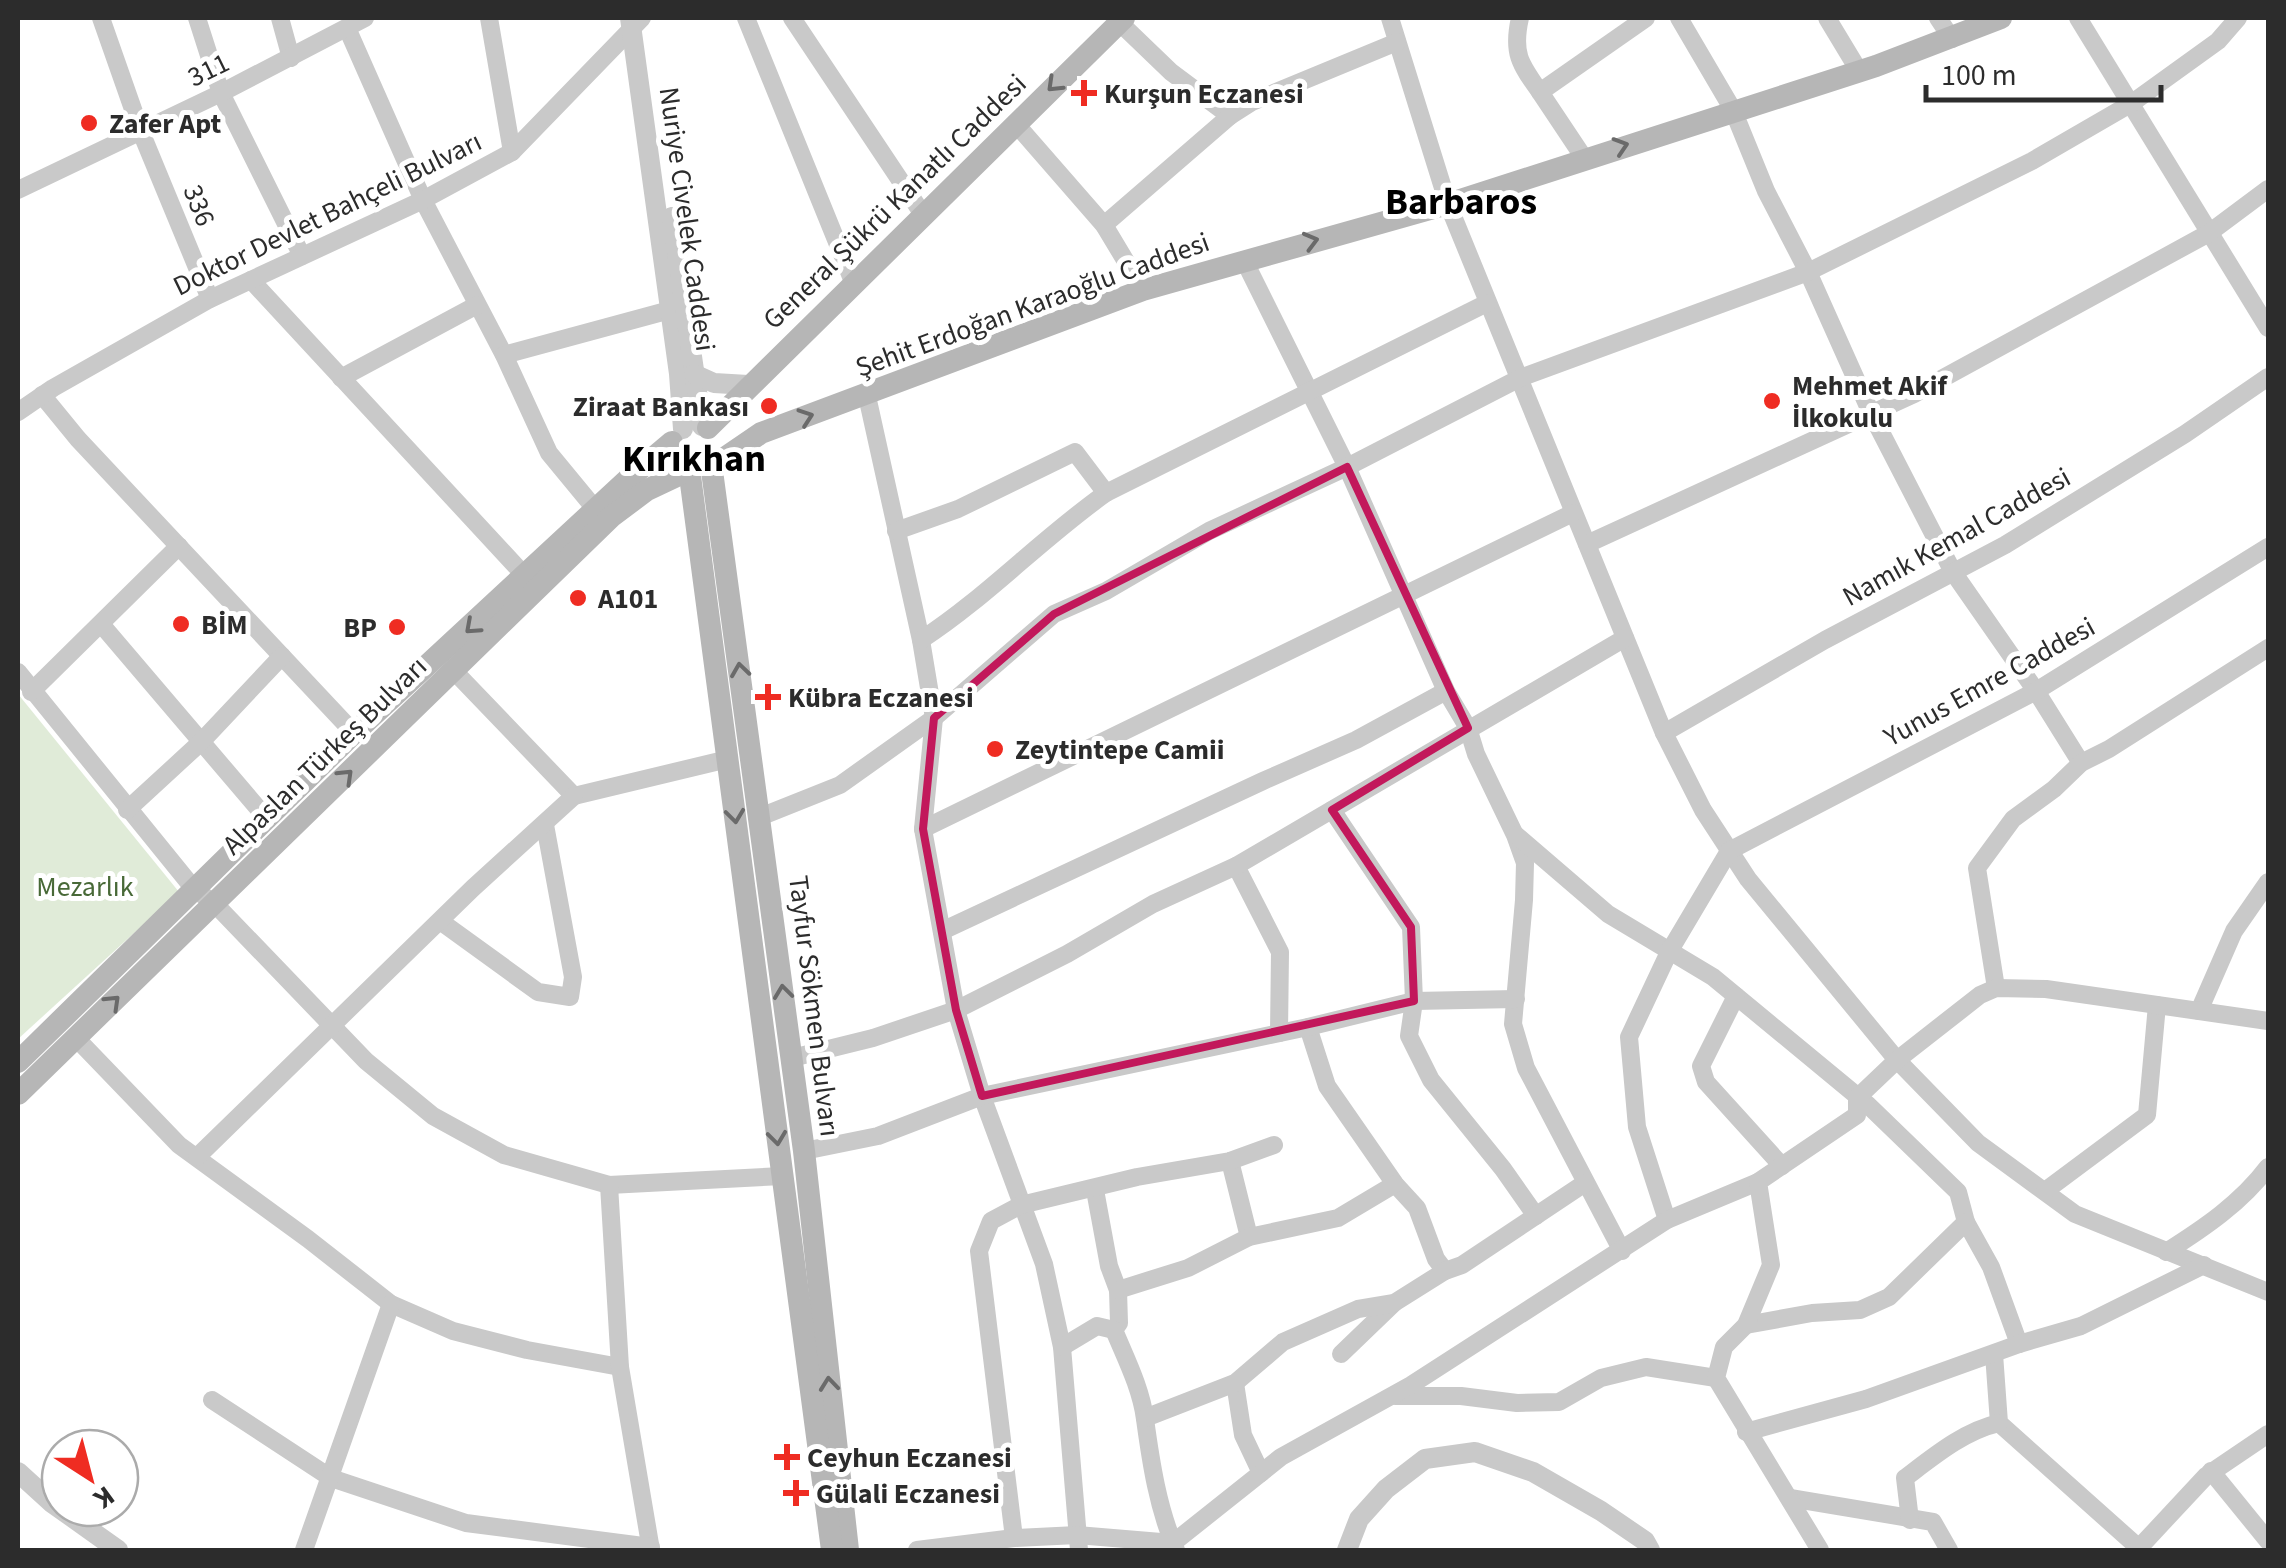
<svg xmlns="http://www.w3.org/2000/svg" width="2286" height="1568" font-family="'Source Sans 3',sans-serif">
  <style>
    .green { fill: #e0ebd8 }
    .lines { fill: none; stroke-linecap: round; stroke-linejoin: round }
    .minor { stroke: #c9c9c9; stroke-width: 18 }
    .tertiary { stroke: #c9c9c9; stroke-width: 20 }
    .secondary { stroke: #b6b6b6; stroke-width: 22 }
    .oneway { stroke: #6a6a6a }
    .marked { fill: none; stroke: #c2185b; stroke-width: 8; stroke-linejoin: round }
    .poi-dot { fill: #ef2c22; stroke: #fff; stroke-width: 4 }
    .labels { text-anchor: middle; stroke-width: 10; stroke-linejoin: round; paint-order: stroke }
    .street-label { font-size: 28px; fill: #2c2c2c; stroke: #fff }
    .poi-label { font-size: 28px; font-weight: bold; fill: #2c2c2c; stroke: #fff; text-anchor: start }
    .park-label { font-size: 28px; fill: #486937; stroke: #fff }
    .district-label { font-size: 38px; font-weight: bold; fill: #000; stroke: #fff }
  </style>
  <rect width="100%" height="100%" fill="#fff"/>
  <polygon class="green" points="18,694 179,892 18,1039"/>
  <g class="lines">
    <g class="minor">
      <polyline points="101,18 141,132 210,299"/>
      <polyline points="197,18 221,93 302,256"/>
      <polyline points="280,18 291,58"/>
      <polyline points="489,18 512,152"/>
      <polyline points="746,18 854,284"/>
      <polyline points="792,18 924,216"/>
      <polyline points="1390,18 1448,204 1664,733 1703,810 1748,879 1897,1060 1978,1143 2075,1214 2268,1292"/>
      <path d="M1520 18C1512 53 1520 64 1540 92"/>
      <polyline points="1679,18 1733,110 1766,191 1808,272 1871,413 1953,572 2036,691 2081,763"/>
      <polyline points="1827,18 1859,71"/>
      <polyline points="1938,18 1952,39"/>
      <polyline points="2078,18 2268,328"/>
      <polyline points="1119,22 1171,72 1230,116"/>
      <polyline points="347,28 423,200 504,355 549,453 596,510"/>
      <polyline points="1015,123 1104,225 1143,290"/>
      <polyline points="1584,158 1540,92 1646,18"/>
      <polyline points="18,190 221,93 365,18"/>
      <polyline points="1104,225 1230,116 1252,102 1397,42"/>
      <polyline points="1244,260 1347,467 1446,691 1468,728 1476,754 1515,835 1525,863 1524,900 1513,1024 1526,1068 1622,1251"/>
      <polyline points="251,280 526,577"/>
      <polyline points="504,355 670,310"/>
      <polyline points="341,378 477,305"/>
      <polyline points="42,395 78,439 354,733"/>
      <polyline points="867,396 921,640 934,718 923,829 956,1010 982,1096 1044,1264 1062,1347 1079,1550"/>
      <polyline points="18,412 53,388 210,299 423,200 512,152 642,18"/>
      <polyline points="896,531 958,509 1075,452 1106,493"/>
      <polyline points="1587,544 1914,394 2209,233 2268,189"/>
      <polyline points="101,624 268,820"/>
      <path d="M921 640C987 597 1041 539 1106 493L1487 303"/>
      <polyline points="454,671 574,796 728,759"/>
      <polyline points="18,672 194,889 214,903 366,1061 433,1116 504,1155 609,1185 782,1176"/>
      <polyline points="31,692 179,546"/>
      <polyline points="1664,733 1825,640 2005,545 2185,434 2268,377"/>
      <polyline points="127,810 201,742 282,656"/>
      <polyline points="1332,810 1411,927 1414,1001 1409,1036 1431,1080 1503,1169 1536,1216"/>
      <polyline points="760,817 840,785 934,718 1054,614 1106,591 1209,531 1347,467 1520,378 1808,272 2032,161 2132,103 2218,41 2238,18"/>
      <polyline points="923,829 1573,513"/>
      <polyline points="1516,835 1608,914 1713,977 1868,1105 1958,1192 1966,1222 1991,1267 2019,1344"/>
      <polyline points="1236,866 1280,952 1279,1033"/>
      <polyline points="440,921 538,992 570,997 573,977 545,825"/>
      <polyline points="942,931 1263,781 1356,740 1446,691"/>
      <polyline points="1996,988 1977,868 2013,819 2054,789 2081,763 2109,749 2268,648"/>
      <polyline points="1736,996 1701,1066 1706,1082 1782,1166"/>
      <polyline points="2199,1011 2234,931 2268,882"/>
      <polyline points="1308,1027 1327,1086 1395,1184 1417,1208 1436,1259 1445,1271"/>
      <polyline points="76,1038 179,1145 308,1239 391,1304 453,1331 527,1350 620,1367"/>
      <polyline points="792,1058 873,1038 956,1010 1067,954 1153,904 1236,866 1625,638"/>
      <polyline points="804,1151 878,1136 982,1096 1308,1027 1414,1001 1516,999"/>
      <polyline points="197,1157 473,888 574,796"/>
      <polyline points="1230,1161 1249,1237"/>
      <polyline points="609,1185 620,1367 651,1550"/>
      <path d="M1095 1190 1109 1266 1118 1290 1119 1323 1114 1330C1126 1359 1141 1388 1145 1419 1151 1463 1158 1509 1176 1550"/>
      <polyline points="2045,1191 2147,1115 2157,1005"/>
      <polyline points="1667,1220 1637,1127 1629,1037 1669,952 1729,851 2036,691 2268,547"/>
      <path d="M2166 1252C2204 1228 2241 1203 2268 1167"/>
      <polyline points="1118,1290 1188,1268 1249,1237 1338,1218 1395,1184"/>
      <polyline points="1746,1325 1812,1313 1860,1310 1889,1297 1966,1222"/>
      <polyline points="1062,1347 1097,1326 1114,1330"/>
      <polyline points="1341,1354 1394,1303"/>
      <polyline points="1994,1354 1999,1423 2139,1548"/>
      <polyline points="1235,1383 1243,1435 1261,1473"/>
      <polyline points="1395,1396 1461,1396 1517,1403 1559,1402 1601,1378 1646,1367 1716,1378"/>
      <polyline points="212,1400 331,1478 466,1523 651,1547"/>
      <polyline points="1145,1418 1235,1383 1283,1342 1358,1309 1394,1303 1445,1271 1462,1265 1585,1183"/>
      <polyline points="1746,1432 1866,1399 2019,1344 2081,1326 2204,1265"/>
      <polyline points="2211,1471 2268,1541"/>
      <polyline points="1790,1498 1933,1522 1949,1550"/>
      <path d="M1910 1520 1905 1478C1934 1456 1964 1431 1999 1423"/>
      <polyline points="1014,1538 979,1251 991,1221 1021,1205 1137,1177 1230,1161 1274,1145"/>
      <polyline points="304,1550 391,1304"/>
      <polyline points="917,1550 1014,1538 1077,1535 1173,1543 1281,1457 1411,1385 1667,1220 1758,1182"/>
      <polyline points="1820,1550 1716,1378 1724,1347 1746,1325 1771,1265 1758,1182 1857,1115 1857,1098 1897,1060 1980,995 1996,988 2046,989 2268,1021"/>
      <polyline points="2137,1550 2206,1476 2268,1434"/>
    </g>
    <g class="tertiary">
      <polyline points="630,18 679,374 683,429"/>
      <polyline points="672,217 702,426"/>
      <polyline points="694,374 714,383 748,385"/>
      <polyline points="18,1472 52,1503 118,1550"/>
      <polyline points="1347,1550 1359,1519 1386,1489 1425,1459 1475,1452 1533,1472 1601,1511 1645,1541 1650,1550"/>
    </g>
    <g class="secondary">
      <polyline points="708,428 1124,18"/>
      <polyline points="720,461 761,433 1143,290 1448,204 1876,66 2001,18"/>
      <polyline points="712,471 804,1151 848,1550"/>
      <polyline points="690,476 832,1550"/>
      <polyline points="18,1062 354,733 627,480 672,442"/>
      <polyline points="18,1094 611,517 647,490 683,473"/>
    </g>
  </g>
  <defs><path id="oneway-chevron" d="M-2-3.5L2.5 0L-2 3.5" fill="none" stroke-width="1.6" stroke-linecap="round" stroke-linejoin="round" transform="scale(2.5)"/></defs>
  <g class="oneway">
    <use href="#oneway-chevron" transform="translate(1054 85) rotate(136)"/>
    <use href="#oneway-chevron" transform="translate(1621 146) rotate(-18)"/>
    <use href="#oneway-chevron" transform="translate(1311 241) rotate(-15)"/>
    <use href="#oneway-chevron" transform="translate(806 417) rotate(-19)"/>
    <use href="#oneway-chevron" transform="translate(472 627) rotate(138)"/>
    <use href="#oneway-chevron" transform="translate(740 670) rotate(-98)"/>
    <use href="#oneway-chevron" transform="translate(346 776) rotate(-44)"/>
    <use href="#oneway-chevron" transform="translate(735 816) rotate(83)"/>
    <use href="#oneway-chevron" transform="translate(783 992) rotate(-97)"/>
    <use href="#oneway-chevron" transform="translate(113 1002) rotate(-44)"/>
    <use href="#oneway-chevron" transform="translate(777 1138) rotate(83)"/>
    <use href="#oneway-chevron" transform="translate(829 1384) rotate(-96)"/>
  </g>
  <path class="marked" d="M1347 467 1468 728 1332 810 1411 927 1414 1001 982 1096 956 1010 923 829 934 718 1054 614Z"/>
  <g class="poi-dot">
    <path d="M1079 78h10v10h10v10h-10v10h-10v-10h-10v-10h10z"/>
    <circle cx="89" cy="123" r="10"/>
    <circle cx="1772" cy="401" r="10"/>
    <circle cx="769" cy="406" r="10"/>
    <circle cx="578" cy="598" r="10"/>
    <circle cx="181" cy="624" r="10"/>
    <circle cx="397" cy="627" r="10"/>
    <path d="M763 682h10v10h10v10h-10v10h-10v-10h-10v-10h10z"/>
    <circle cx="995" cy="749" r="10"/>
    <path d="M782 1442h10v10h10v10h-10v10h-10v-10h-10v-10h10z"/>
    <path d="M791 1478h10v10h10v10h-10v10h-10v-10h-10v-10h10z"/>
  </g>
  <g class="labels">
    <g class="street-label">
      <text transform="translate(208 69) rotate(-26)" y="10">311</text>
      <text transform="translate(894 201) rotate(-44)" y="10">General Şükrü Kanatlı Caddesi</text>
      <text transform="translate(200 205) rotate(68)" y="10">336</text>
      <text transform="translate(327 213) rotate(-26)" y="10">Doktor Devlet Bahçeli Bulvarı</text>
      <text transform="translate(688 219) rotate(82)" y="10">Nuriye Civelek Caddesi</text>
      <text transform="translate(1032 304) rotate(-20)" y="10">Şehit Erdoğan Karaoğlu Caddesi</text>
      <text transform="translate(1956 536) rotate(-29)" y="10">Namık Kemal Caddesi</text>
      <text transform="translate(1989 681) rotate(-29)" y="10">Yunus Emre Caddesi</text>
      <text transform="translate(324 755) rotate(-44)" y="10">Alpaslan Türkeş Bulvarı</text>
      <text transform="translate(815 1006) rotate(83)" y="10">Tayfur Sökmen Bulvarı</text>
    </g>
    <g class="poi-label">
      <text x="1104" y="103">Kurşun Eczanesi</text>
      <text x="109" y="133">Zafer Apt</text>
      <text x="1792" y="395">Mehmet Akif<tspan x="1792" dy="32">İlkokulu</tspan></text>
      <text x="749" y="416" text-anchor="end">Ziraat Bankası</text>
      <text x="598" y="608">A101</text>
      <text x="201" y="634">BİM</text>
      <text x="377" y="637" text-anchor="end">BP</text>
      <text x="788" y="707">Kübra Eczanesi</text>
      <text x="1015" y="759">Zeytintepe Camii</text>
      <text x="807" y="1467">Ceyhun Eczanesi</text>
      <text x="816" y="1503">Gülali Eczanesi</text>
    </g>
    <g class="park-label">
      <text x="85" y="896">Mezarlık</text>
    </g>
    <g class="district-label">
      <text x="1461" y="214">Barbaros</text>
      <text x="694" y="471">Kırıkhan</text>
    </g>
  </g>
  <rect width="2286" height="1568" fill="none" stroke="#2c2c2c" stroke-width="40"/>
  <g transform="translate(90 1478) rotate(144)"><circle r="48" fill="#ffffff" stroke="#ababab" stroke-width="2.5"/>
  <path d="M0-8L18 38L0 25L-18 38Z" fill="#ef2c22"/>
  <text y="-15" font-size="28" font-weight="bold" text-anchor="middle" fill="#2c2c2c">K</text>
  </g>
  <path d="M1926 85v15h235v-15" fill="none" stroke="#2c2c2c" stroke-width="5"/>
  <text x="1941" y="85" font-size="30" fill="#2c2c2c" stroke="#ffffff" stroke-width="8" paint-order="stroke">100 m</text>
</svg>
